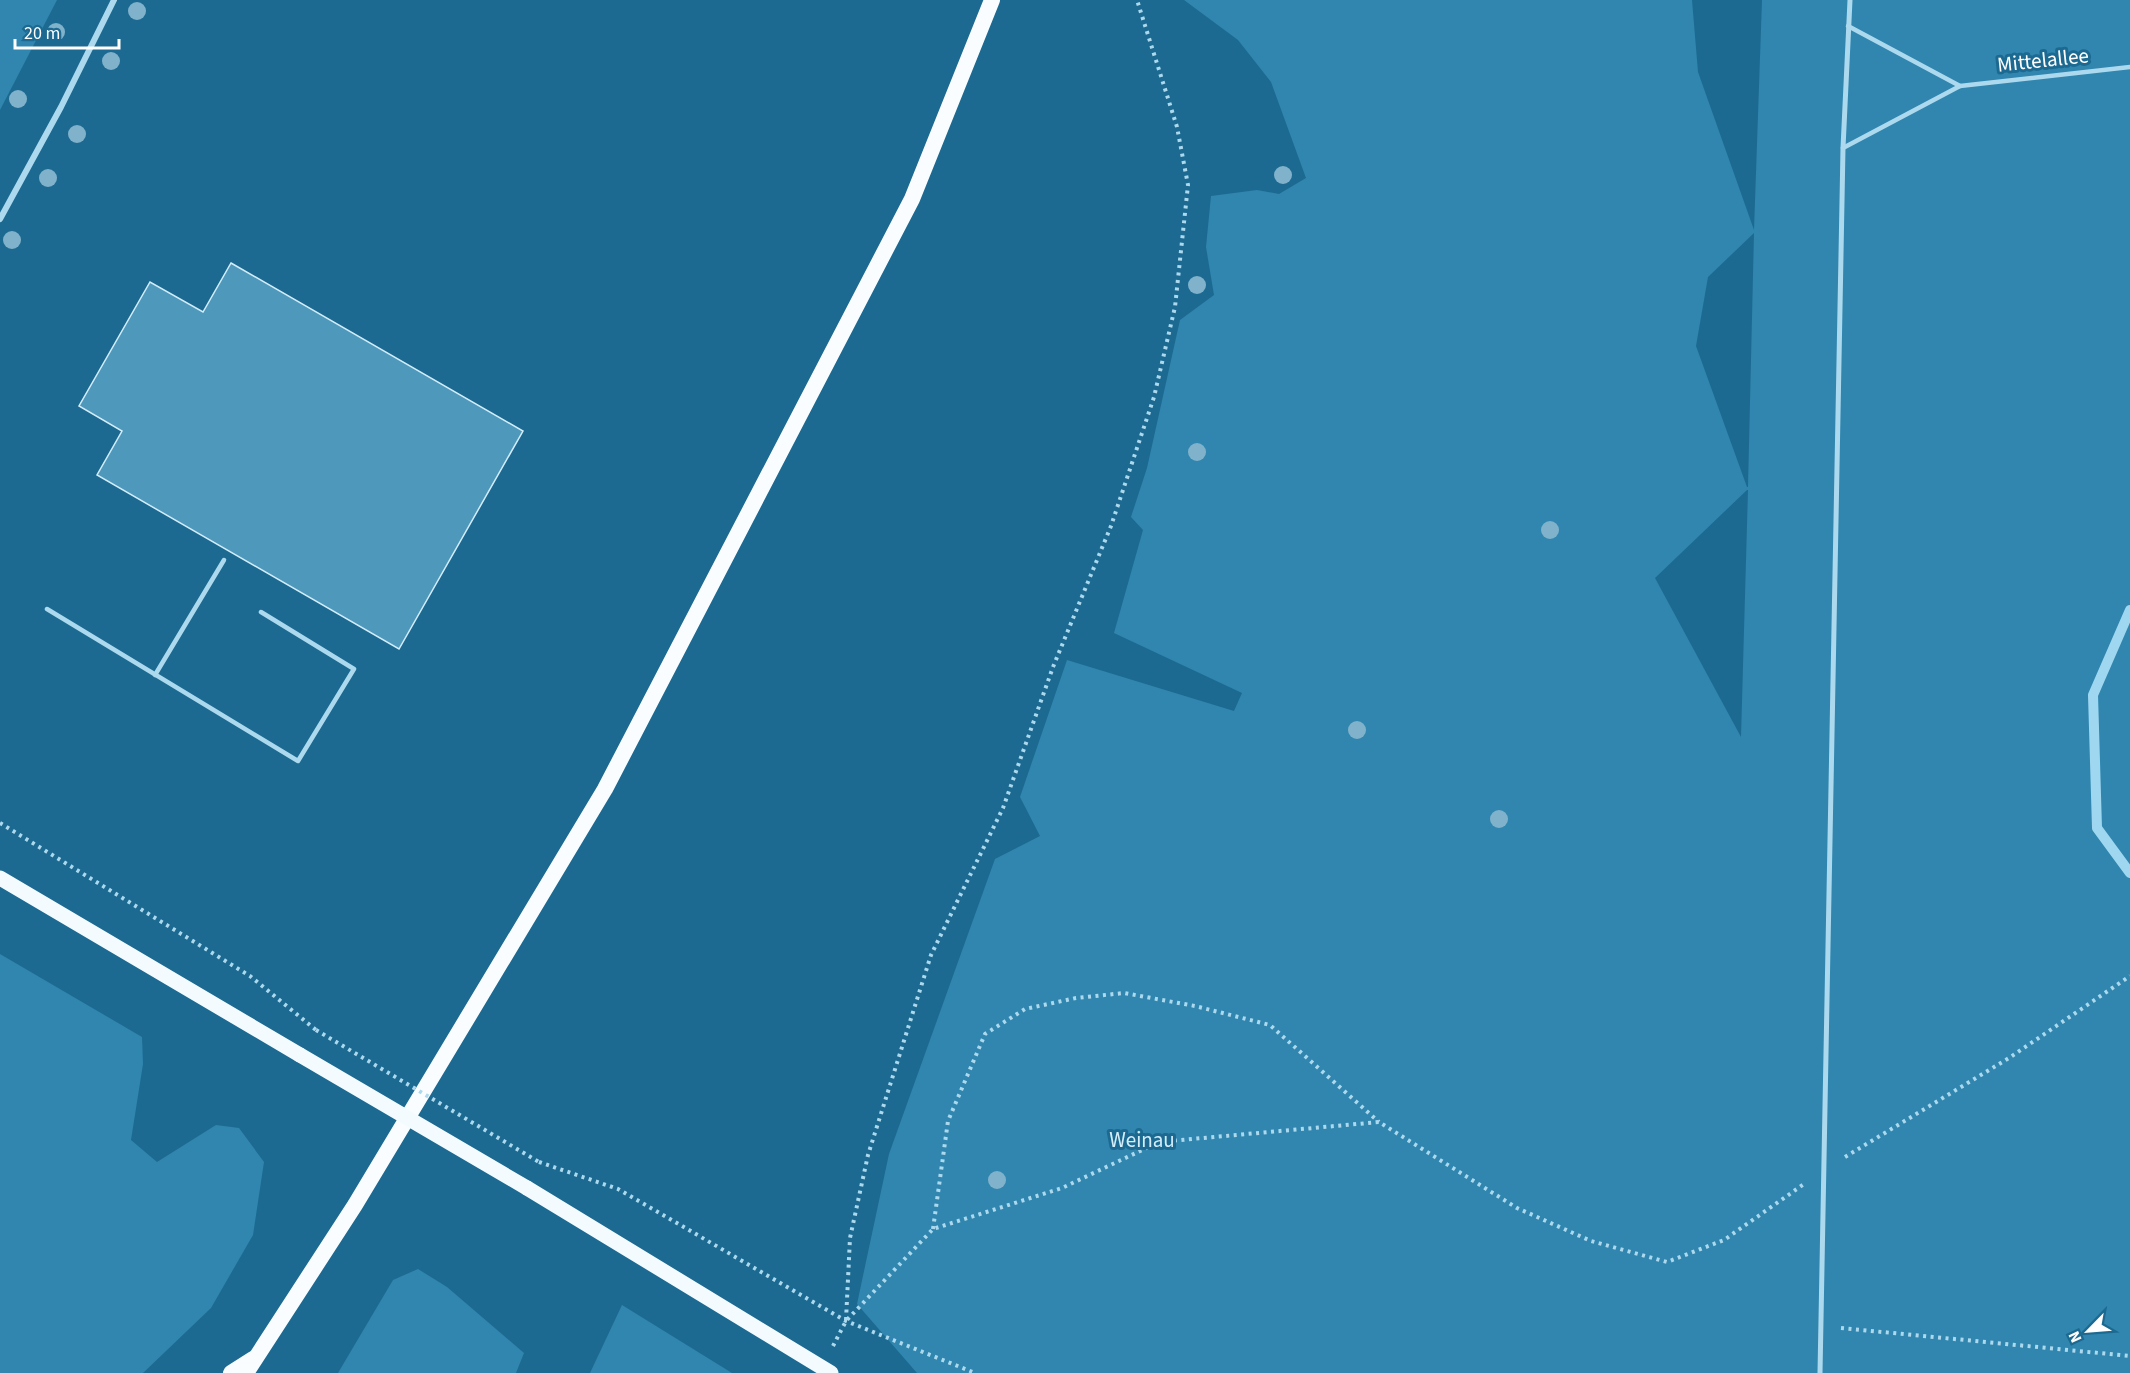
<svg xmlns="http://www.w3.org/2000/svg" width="2130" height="1373" font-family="'Source Sans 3',sans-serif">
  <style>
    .green { fill: #3086af; fill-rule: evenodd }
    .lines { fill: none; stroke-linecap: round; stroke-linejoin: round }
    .stream { stroke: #a0d7f0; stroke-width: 10 }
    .building { fill: #4e98bc; stroke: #d3edfa; stroke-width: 1.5 }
    .path { stroke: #add9ee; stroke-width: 4; stroke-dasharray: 3 4.5; stroke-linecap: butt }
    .service { stroke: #add9ee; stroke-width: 4.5 }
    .pedestrian { stroke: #add9ee; stroke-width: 5 }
    .minor { stroke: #add9ee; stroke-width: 6 }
    .primary { stroke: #f4fbff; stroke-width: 15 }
    .trunk { stroke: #fafdff; stroke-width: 16 }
    .path-bridge { stroke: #add9ee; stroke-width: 4; stroke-dasharray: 3 4.5; stroke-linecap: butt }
    .primary-bridge { stroke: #f4fbff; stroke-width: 15 }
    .tree { fill: #81b2cb }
    .labels { text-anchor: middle; stroke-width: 6; stroke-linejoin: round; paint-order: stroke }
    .street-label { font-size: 21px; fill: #fff; stroke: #1c6a91 }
    .park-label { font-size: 21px; fill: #d3edfa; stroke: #1c6a91 }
  </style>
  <rect width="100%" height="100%" fill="#1c6a91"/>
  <g class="green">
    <polygon points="0,0 57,0 0,110"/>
    <path d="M1184 0H1692L1698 72 1754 230 1762 0H2130V1373H917L857 1304 889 1154 995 859 1040 836 1020 797 1067 660 1234 711 1242 693 1114 633 1143 530 1131 517 1147 468 1180 320 1214 295 1206 247 1211 196 1257 190 1279 194 1306 178 1271 82 1238 40ZM1754 233 1748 487H1747L1696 346 1708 277ZM1747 490H1748L1741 737 1655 578Z"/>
    <polygon points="0,954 142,1037 143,1064 131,1140 157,1162 216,1125 239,1128 264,1162 253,1235 211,1308 143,1373 0,1373"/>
    <polygon points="418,1269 447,1287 524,1353 516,1373 338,1373 393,1280"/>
    <polygon points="622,1305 732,1373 590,1373"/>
  </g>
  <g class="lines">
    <polyline class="stream" points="2130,610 2093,695 2097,828 2130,873"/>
  </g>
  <polygon class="building" points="231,263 523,431 399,649 97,475 122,431 79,406 150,282 203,312"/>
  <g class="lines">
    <g class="path">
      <polyline points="0,823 250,976 316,1030"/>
      <polyline points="1845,1157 2009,1058 2130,976"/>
      <polyline points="539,1162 618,1189 846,1321 975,1373"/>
      <polyline points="933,1229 948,1121 985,1034 1025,1009 1076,998 1124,993 1195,1006 1270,1025 1379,1122"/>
      <polyline points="846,1320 850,1238 868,1155 931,955 1003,808 1053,667 1111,526 1154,397 1175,307 1188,185 1177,127 1137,0"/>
      <polyline points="1841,1328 2130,1356"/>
      <polyline points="833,1346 846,1321 933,1229 1062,1188 1159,1142 1379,1122 1517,1208 1591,1241 1667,1262 1724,1240 1804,1184"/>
    </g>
    <g class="service">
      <polyline points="1848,26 1960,86"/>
      <polyline points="1843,148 1960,86 2130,67"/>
      <polyline points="47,609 298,761 354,669 261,612"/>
      <polyline points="155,675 224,560"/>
    </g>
    <polyline class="pedestrian" points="1820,1373 1843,148 1850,0"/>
    <polyline class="minor" points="0,219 61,107 114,0"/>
    <g class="primary">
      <polyline points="0,878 300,1055"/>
      <polyline points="527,1188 831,1373"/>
    </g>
    <g class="trunk">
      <polyline points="231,1373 253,1359"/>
      <polyline points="246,1373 355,1205 605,789 912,199 992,0"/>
    </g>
    <polyline class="path-bridge" points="316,1030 539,1162"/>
    <polyline class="primary-bridge" points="300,1055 527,1188"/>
  </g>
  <g class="tree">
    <circle cx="137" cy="11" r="9"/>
    <circle cx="56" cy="32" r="9"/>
    <circle cx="111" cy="61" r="9"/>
    <circle cx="18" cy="99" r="9"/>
    <circle cx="77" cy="134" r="9"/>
    <circle cx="1283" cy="175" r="9"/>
    <circle cx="48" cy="178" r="9"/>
    <circle cx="12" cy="240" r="9"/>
    <circle cx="1197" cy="285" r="9"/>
    <circle cx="1197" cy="452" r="9"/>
    <circle cx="1550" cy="530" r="9"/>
    <circle cx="1357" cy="730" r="9"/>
    <circle cx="1499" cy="819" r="9"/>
    <circle cx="997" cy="1180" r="9"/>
  </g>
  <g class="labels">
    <g class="street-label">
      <text transform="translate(2043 60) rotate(-6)" y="7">Mittelallee</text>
    </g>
    <g class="park-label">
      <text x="1142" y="1147">Weinau</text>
    </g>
  </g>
  <g transform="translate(2088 1331) rotate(245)" stroke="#1c6a91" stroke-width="4.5" paint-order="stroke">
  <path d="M0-4.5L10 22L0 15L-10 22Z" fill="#ffffff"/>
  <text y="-9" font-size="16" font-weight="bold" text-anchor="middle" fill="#ffffff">N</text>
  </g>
  <path d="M15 39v9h104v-9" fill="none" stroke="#ffffff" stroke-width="3"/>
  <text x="24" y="39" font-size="18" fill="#ffffff" stroke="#1c6a91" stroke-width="4.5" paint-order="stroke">20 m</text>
</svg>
